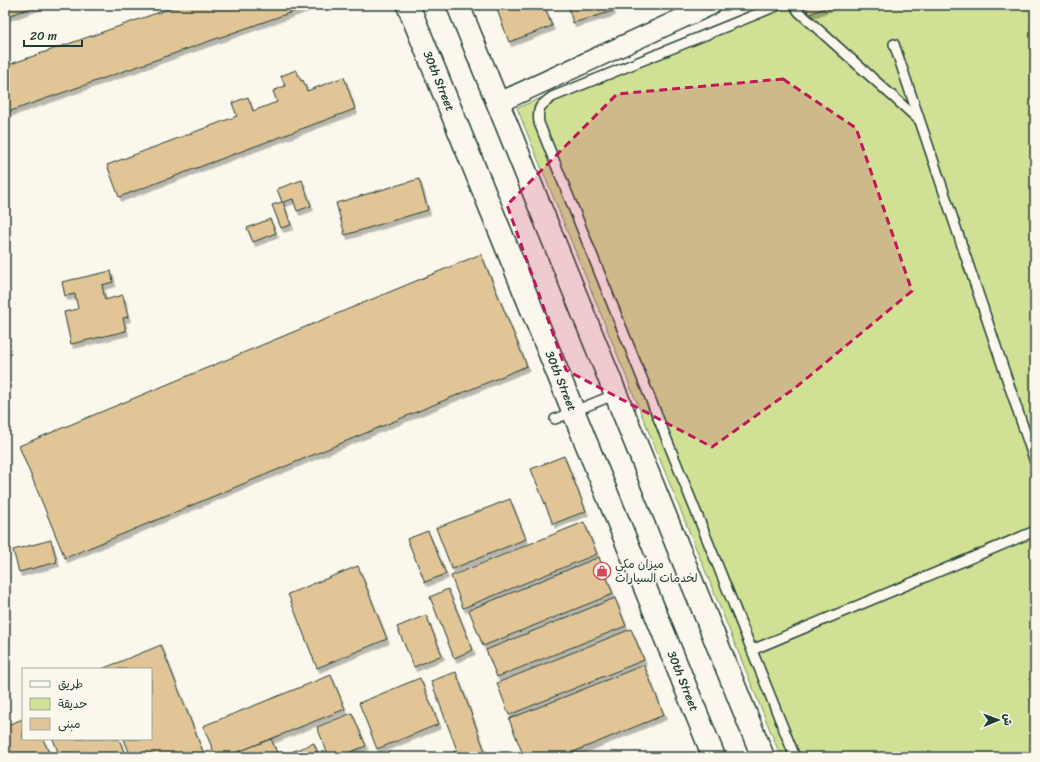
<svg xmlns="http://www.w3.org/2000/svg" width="1040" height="762" font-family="Sriracha,'Playpen Sans Arabic',sans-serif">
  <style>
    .green { fill: #d0e195; stroke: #788f64 }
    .building { fill: #e2c596; stroke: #1f3d34; filter: url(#shadow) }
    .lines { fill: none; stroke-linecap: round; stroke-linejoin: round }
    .service-casing { stroke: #1f3d34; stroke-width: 12 }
    .minor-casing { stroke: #1f3d34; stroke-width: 22 }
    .tertiary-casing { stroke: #1f3d34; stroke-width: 25 }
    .service { stroke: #fbf7ec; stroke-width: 9 }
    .minor { stroke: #fbf7ec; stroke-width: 19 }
    .tertiary { stroke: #fbf7ec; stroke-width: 22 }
    .marked { fill: #c2185b; fill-opacity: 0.2; stroke: #c2185b; stroke-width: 3; stroke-dasharray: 8 5; stroke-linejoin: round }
    .labels { text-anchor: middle; stroke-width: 3.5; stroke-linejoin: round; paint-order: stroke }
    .street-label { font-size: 12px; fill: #1f3d34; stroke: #fbf7ec }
    .poi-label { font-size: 12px; fill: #1f3d34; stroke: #fbf7ec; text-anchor: start }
  </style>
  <defs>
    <filter id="shadow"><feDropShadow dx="2.5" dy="4.5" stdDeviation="0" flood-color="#0004"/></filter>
  </defs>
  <rect width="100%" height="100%" fill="#fbf7ec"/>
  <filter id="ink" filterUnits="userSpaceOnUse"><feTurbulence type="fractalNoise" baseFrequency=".025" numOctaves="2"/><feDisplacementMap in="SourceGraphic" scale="8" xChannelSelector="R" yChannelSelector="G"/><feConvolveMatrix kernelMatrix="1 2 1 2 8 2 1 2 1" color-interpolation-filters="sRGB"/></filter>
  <g filter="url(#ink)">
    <polygon class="green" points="767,5 1035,5 1035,757 781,757 517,108"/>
    <g class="building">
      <polygon points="5,5 39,5 5,17"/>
      <polygon points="180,5 312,5 5,113 5,66"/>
      <polygon points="501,5 544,5 552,26 509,42 496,7"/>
      <polygon points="568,5 611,5 613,11 573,23"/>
      <polygon points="805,5 833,5 809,14"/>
      <polygon points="296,70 301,81 303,80 307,91 344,77 355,109 119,197 107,165 237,116 232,103 248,97 253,111 277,102 273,91 285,86 281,76"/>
      <polygon points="419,179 428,210 345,235 336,203"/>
      <polygon points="302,180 311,206 297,211 293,199 283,202 291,225 281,228 272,205 282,202 277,189"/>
      <polygon points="270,219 276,233 253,242 247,228"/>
      <polygon points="481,254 527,366 65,558 19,446"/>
      <polygon points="111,271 113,282 102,285 105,300 123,295 128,317 123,318 126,331 71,344 64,312 78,309 75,294 65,296 62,282"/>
      <polygon points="564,456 586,511 553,524 531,469"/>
      <polygon points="510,499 526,539 452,569 436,528"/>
      <polygon points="584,522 597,554 463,608 451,576"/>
      <polygon points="428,531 446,574 425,582 407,539"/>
      <polygon points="51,540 57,562 19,572 13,550"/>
      <polygon points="599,557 613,594 483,646 469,610"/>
      <polygon points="358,566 387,639 317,668 288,594"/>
      <polygon points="448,589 473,650 454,658 430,597"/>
      <polygon points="615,598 626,626 497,677 486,650"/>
      <polygon points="426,615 442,655 414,667 397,627"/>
      <polygon points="631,629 644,660 509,715 497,683"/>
      <polygon points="161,645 205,757 131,757 124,739 151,739 151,669 102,669"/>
      <polygon points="644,665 664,715 561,757 524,757 509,719"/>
      <polygon points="456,672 487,757 456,757 454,751 457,750 431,681"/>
      <polygon points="331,675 345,709 226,757 216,757 203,726"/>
      <polygon points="420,678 439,724 377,749 359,703"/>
      <polygon points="352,713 366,746 338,757 329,757 317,727"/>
      <polygon points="23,719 23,739 43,739 51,757 5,757 5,726"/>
      <polygon points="53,739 119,739 126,757 60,757"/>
      <polygon points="271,739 279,757 240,757 238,752"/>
      <polygon points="314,743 319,757 285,757 284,755"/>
    </g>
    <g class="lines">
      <defs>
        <g id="service">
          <path d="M779 5 552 97C540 106 537 107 539 123L795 757"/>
          <polyline points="794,5 799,12 919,120"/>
          <polyline points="894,44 1035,462"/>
          <polyline points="555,419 616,394"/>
          <polyline points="752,650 1035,531"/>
        </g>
        <polyline id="minor" points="498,103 711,5"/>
        <g id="tertiary">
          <polyline points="408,5 714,757"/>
          <polyline points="458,5 763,757"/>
        </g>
      </defs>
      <use href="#service" class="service-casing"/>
      <use href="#minor" class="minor-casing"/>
      <use href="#tertiary" class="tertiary-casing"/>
      <use href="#service" class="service"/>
      <use href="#minor" class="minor"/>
      <use href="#tertiary" class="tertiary"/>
    </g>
  </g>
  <path class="marked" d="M783 79 856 128 912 291 795 388 712 447 566 370 507 205 617 94Z"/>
  <defs>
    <symbol id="shop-ring" viewBox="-11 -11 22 22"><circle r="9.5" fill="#fbf7ec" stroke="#d1495b" stroke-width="1.5"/><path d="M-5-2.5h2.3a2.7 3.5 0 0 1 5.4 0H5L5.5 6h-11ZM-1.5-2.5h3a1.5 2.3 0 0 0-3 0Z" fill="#d1495b"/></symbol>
  </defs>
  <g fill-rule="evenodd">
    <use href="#shop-ring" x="592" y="561" width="20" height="20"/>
  </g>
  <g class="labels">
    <g class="street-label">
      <text transform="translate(439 81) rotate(68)" y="4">30th Street</text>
      <text transform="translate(561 381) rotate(68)" y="4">30th Street</text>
      <text transform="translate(683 681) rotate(68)" y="4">30th Street</text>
    </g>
    <g class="poi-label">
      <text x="615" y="568">ميزان مكي<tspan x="615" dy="14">لخدمات السيارات</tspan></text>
    </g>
  </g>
  <rect width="1040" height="762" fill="none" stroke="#fbf7ec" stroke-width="20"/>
  <rect x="10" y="10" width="1020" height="742" fill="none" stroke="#1f3d34" stroke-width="1.5" filter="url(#ink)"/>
  <rect x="22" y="668" width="130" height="72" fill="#fbf7ec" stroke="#a3ada2"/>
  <rect x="30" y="681" width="20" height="6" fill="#fbf7ec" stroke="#a3ada2"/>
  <text x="58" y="688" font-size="12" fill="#1f3d34">طريق</text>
  <rect x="30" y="698" width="20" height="12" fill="#d0e195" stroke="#a3ada2"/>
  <text x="58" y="708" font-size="12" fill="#1f3d34">حديقة</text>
  <rect x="30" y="718" width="20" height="12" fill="#e2c596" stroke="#a3ada2"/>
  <text x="58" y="728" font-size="12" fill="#1f3d34">مبنى</text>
  <g transform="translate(998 720) rotate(89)" stroke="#fbf7ec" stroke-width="3" paint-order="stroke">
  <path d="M0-3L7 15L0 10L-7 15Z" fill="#1f3d34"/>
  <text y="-6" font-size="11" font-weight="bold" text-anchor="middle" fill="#1f3d34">ش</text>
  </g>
  <path d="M24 40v6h58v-6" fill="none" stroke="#1f3d34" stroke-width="2"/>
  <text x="30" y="40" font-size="12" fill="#1f3d34" stroke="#fbf7ec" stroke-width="3" paint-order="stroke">20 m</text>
</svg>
